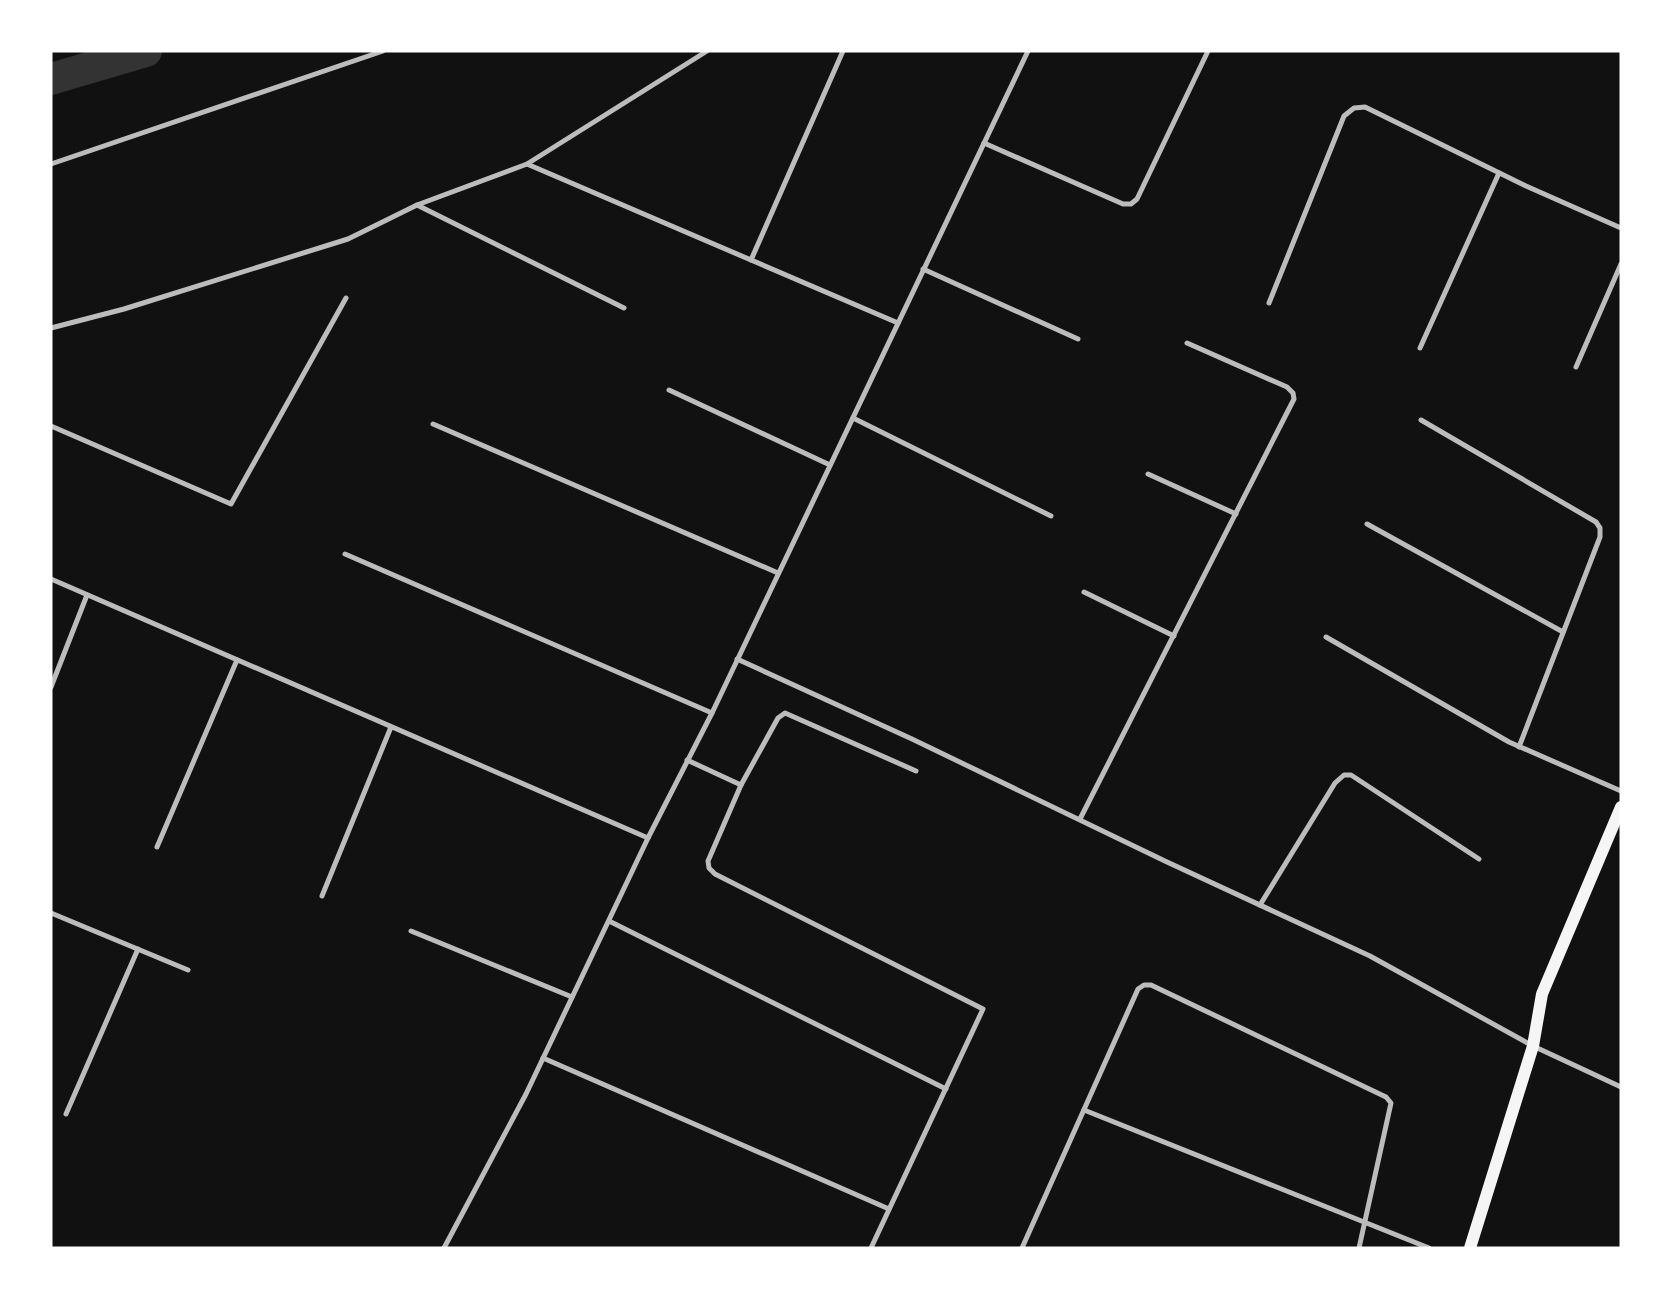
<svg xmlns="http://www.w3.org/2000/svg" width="1672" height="1299" font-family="Raleway,sans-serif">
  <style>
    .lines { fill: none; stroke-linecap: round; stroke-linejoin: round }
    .canal { stroke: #333; stroke-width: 32 }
    .minor { stroke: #bcbcbc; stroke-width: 5 }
    .primary { stroke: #f5f5f5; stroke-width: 12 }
  </style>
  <rect width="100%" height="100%" fill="#111"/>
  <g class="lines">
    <polyline class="canal" points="51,79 146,51"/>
    <g class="minor">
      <polyline points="984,143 1123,204 1131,204 1137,199 1208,51"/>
      <polyline points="51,164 383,51"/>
      <polyline points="527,164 898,323"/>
      <polyline points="417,205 624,308"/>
      <polyline points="751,260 843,51"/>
      <polyline points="923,269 1078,339"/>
      <polyline points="1269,303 1344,116 1354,108 1365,107 1526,186 1621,228"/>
      <polyline points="51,328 124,309 348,239 417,205 527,164 707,51"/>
      <polyline points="1420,348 1499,173"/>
      <polyline points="1576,367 1621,264"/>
      <polyline points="669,390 830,465"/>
      <polyline points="853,418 1051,516"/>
      <polyline points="1421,420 1596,522 1600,528 1600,537 1519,747"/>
      <polyline points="433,424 778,573"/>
      <polyline points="51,426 231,504 346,298"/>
      <polyline points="1148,474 1236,514"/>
      <polyline points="1367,524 1563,632"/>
      <polyline points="345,554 712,713"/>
      <polyline points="51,579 648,838"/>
      <polyline points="1084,592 1174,636"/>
      <polyline points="1326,637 1509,742 1621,791"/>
      <polyline points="737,659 912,739 1167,862 1370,956 1533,1046 1621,1087"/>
      <polyline points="51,687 87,595"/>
      <polyline points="687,760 741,785"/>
      <polyline points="1080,819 1294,399 1293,393 1287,387 1187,343"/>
      <polyline points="157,847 237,660"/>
      <polyline points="322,896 391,727"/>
      <polyline points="1260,905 1335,783 1344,775 1351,775 1479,859"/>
      <polyline points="51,913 188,970"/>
      <polyline points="609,921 946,1089"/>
      <polyline points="411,931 572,997"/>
      <polyline points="543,1058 889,1209"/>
      <polyline points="1084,1110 1429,1248"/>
      <polyline points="66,1114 138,949"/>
      <polyline points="444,1248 526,1094 648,838 712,713 1028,51"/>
      <polyline points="871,1248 983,1009 715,874 709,868 708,861 741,785 778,718 785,713 916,771"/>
      <polyline points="1022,1248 1138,989 1144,985 1151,985 1386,1097 1391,1103 1359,1248"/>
    </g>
    <polyline class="primary" points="1470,1248 1533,1046 1542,994 1621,807"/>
  </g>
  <rect width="1672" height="1299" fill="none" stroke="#ffffff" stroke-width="105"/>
</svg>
